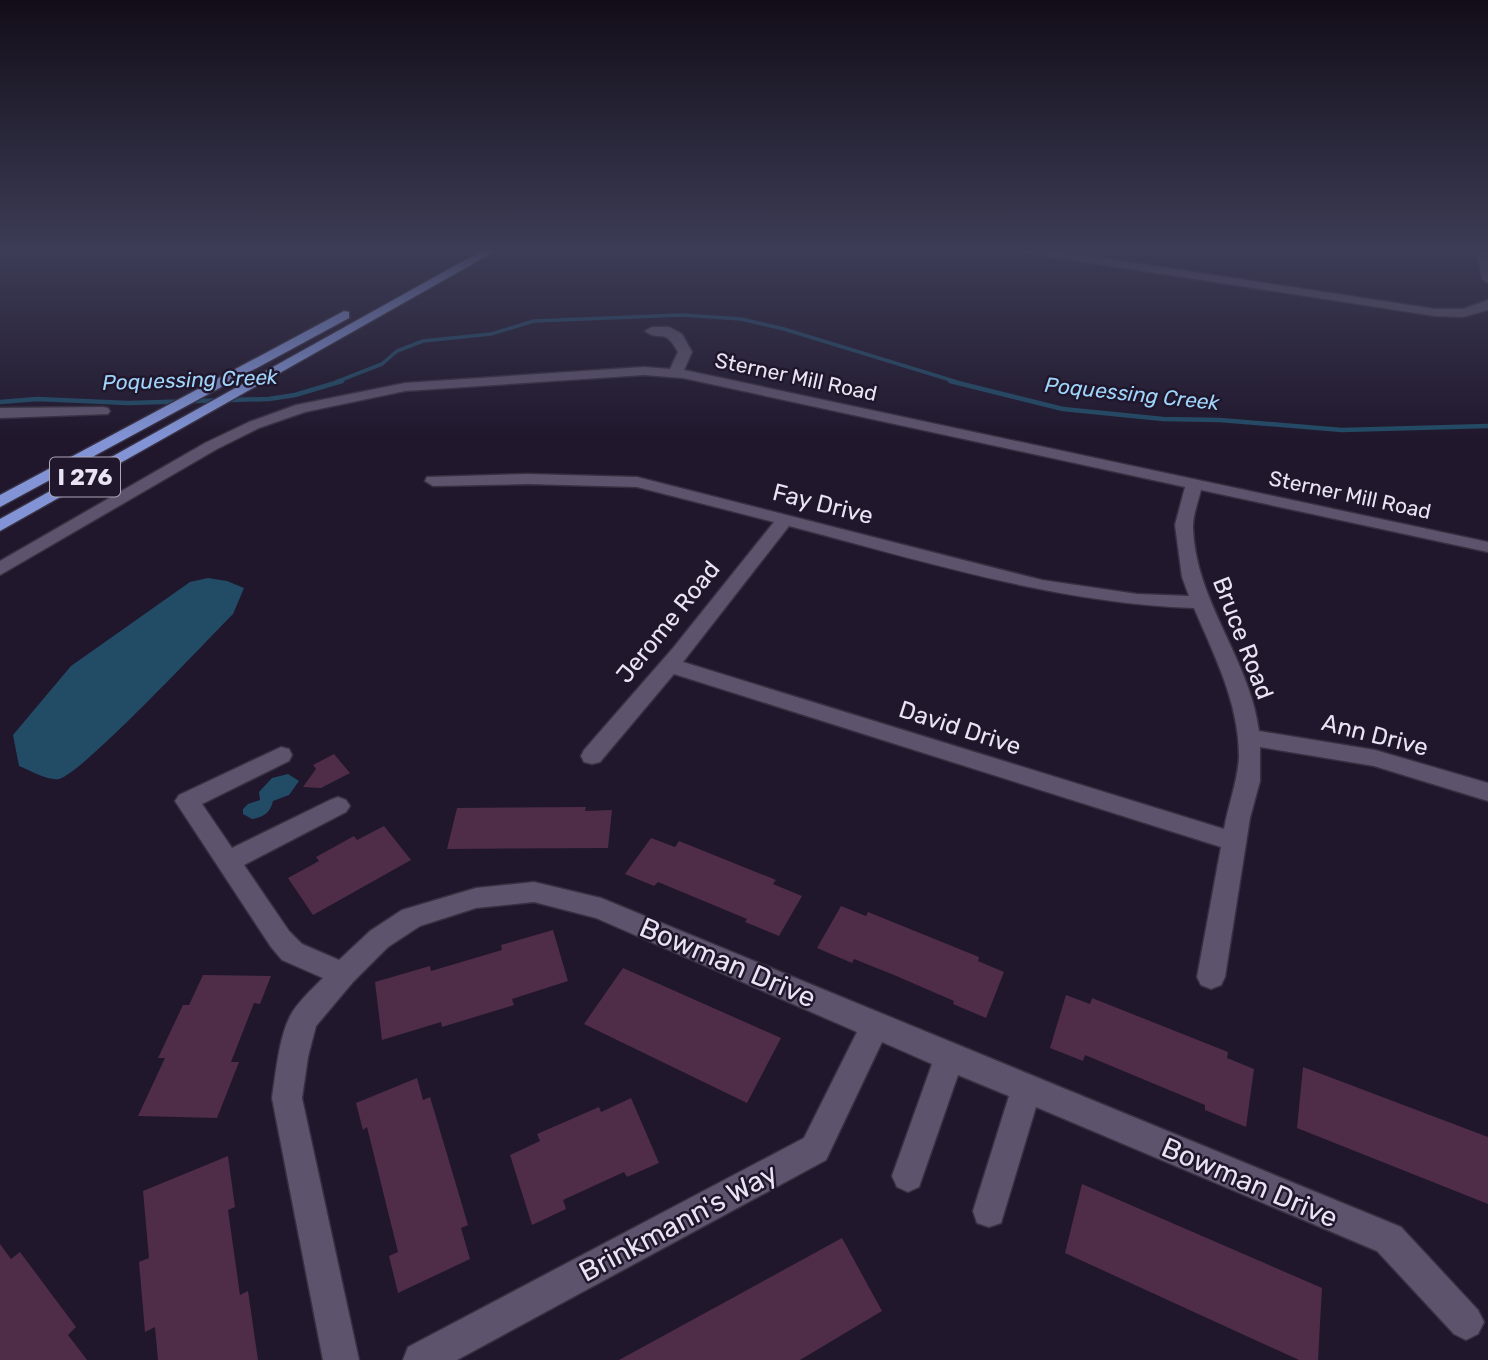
<svg xmlns="http://www.w3.org/2000/svg" width="1488" height="1360" font-family="Rubik,sans-serif">
  <style>
    .water { fill: #224b66 }
    .lines { fill: none; stroke-linecap: round; stroke-linejoin: round }
    .stream-far1 { stroke: #224b66; stroke-width: 3.5 }
    .stream { stroke: #224b66; stroke-width: 4.5 }
    .building { fill: #4f2c47 }
    .minor-casing { stroke: #373041; stroke-width: 3 }
    .highway-casing { stroke: #373041; stroke-width: 3 }
    .minor { fill: #5e536c; fill-rule: evenodd }
    .highway { fill: #8294d6; fill-rule: evenodd }
    .labels { text-anchor: middle; stroke-width: 5; stroke-linejoin: round; paint-order: stroke }
    .far-street-label { font-size: 21px; fill: #e9e3f3; stroke: #20172c }
    .far-water-label { font-size: 21px; font-style: italic; fill: #a0d5fb; stroke: #20172c }
    .shield { fill: #20172c; stroke: #ada6b7; stroke-width: 2 }
    .shield-label { font-size: 23px; font-weight: bold; fill: #e9e3f3 }
    .street-label { font-size: 24px; fill: #e9e3f3; stroke: #20172c }
    .near-street-label { font-size: 28px; fill: #e9e3f3; stroke: #20172c }
  </style>
  <rect width="100%" height="100%" fill="#20172c"/>
  <g class="water">
    <path d="M208 578 227 581 244 588 233 614C207 640 83 773 59 779 48 781 29 770 19 766L13 735 71 666 190 582Z"/>
    <path d="M288 774 299 781 289 795 273 801C270 813 264 817 252 819L243 814V809L248 804 260 800 259 792 272 778Z"/>
  </g>
  <g class="lines">
    <polyline class="stream-far1" points="336,382 382,364 397,351 423,341 491,334 534,321 682,315 741,319 784,329 957,382"/>
    <g class="stream">
      <polyline points="950,381 1063,409 1163,419 1220,420 1342,430 1488,426"/>
      <polyline points="0,402 37,399 128,403 269,399 295,395 342,381"/>
    </g>
  </g>
  <g class="building">
    <polygon points="334,754 350,773 321,788 303,787 316,769 313,765"/>
    <polygon points="586,807 585,811 612,810 608,848 447,849 457,808"/>
    <polygon points="384,826 411,860 313,915 288,878 319,861 316,857 354,836 357,840"/>
    <polygon points="651,838 675,847 679,841 776,880 773,884 802,896 779,936 745,922 747,919 658,882 654,886 625,874"/>
    <polygon points="841,906 866,916 868,912 979,957 978,961 1004,972 986,1018 953,1004 954,1001 894,975 854,959 852,963 817,948"/>
    <polygon points="553,930 568,981 512,999 514,1005 442,1027 441,1022 382,1040 375,982 430,966 431,971 502,950 501,945"/>
    <polygon points="623,968 781,1038 747,1103 584,1024"/>
    <polygon points="203,975 271,976 260,1004 254,1003 231,1062 239,1062 217,1118 138,1116 165,1058 158,1058 183,1005 189,1005"/>
    <polygon points="1066,995 1090,1004 1092,998 1228,1052 1227,1058 1254,1069 1246,1127 1205,1110 1205,1105 1085,1055 1083,1061 1050,1048"/>
    <polygon points="1303,1067 1488,1137 1488,1204 1297,1128"/>
    <polygon points="417,1078 423,1100 430,1097 468,1225 461,1228 470,1259 398,1293 389,1256 398,1252 367,1127 363,1130 356,1103"/>
    <polygon points="631,1098 659,1163 627,1177 624,1172 563,1200 566,1209 532,1225 510,1155 540,1141 537,1134 599,1107 601,1112"/>
    <polygon points="228,1156 235,1207 228,1210 240,1295 248,1291 258,1360 158,1360 155,1327 145,1332 139,1262 149,1258 143,1191"/>
    <polygon points="1082,1184 1322,1288 1318,1360 1299,1360 1065,1253"/>
    <polygon points="842,1238 882,1311 800,1360 619,1360"/>
    <polygon points="0,1244 11,1259 20,1252 76,1327 68,1335 87,1360 0,1360"/>
  </g>
  <g class="lines">
    <defs>
      <g id="minor">
        <polygon points="1014,249 1042,249 1435,309 1463,309 1488,300 1488,310 1463,317 1435,316 1020,252"/>
        <polygon points="1477,249 1488,249 1488,283 1482,279"/>
        <path d="M669 327 682 334 692 352 684 370 1488 542V552L1201 490C1198 502 1193 515 1193 527 1195 601 1250 659 1259 731L1375 750 1488 783V801L1374 766 1260 747V781L1250 818 1225 977 1221 985 1211 989 1201 985 1197 977 1221 847 674 674 600 762 592 764 584 762 581 756 584 750 673 648 774 522 637 487 528 484 433 486 425 481 427 477 528 474 637 477 1042 580 1137 594 1189 596 1182 577 1175 525 1185 487 683 378 644 375 405 391 305 412 259 428 217 449 0 575V561L205 443 249 422 296 405 405 383 644 367 670 369 678 352C664 326 661 343 645 331L652 327ZM789 526C923 561 1055 603 1194 608 1214 655 1239 703 1239 756 1238 781 1228 805 1224 829L683 662Z"/>
        <polygon points="103,407 108,408 110,411 108,414 0,418 0,408"/>
        <path d="M281 747 289 749 292 755 289 761 202 804 232 848 330 800 338 797 346 800 350 806 346 812 244 865 289 931 302 944 339 960 370 931 402 910 476 888 534 882 601 898 1401 1227 1478 1310 1484 1322 1478 1334 1466 1340 1454 1334 1377 1251 1036 1107 1001 1223 989 1227 977 1223 973 1211 1009 1096 958 1075 919 1187 908 1192 897 1187 892 1176 932 1064 882 1042 826 1160 457 1360H403L408 1347 804 1138 857 1032 596 918 534 902 476 908 420 926 388 947 353 982 316 1026 308 1057 302 1098 359 1360H323L272 1098C276 1073 279 1033 293 1011 301 999 313 988 323 978L282 960 271 947 175 801 179 795Z"/>
      </g>
      <g id="highway">
        <polygon points="485,249 499,249 0,531 0,519"/>
        <polygon points="344,311 349,312 349,318 0,507 0,495"/>
      </g>
    </defs>
    <use href="#minor" class="minor-casing"/>
    <use href="#highway" class="highway-casing"/>
    <use href="#minor" class="minor"/>
    <use href="#highway" class="highway"/>
  </g>
  <linearGradient id="sky" x2="0" y2="1"><stop stop-color="#120d18"/><stop offset="0.57" stop-color="#3c3c56"/><stop offset="1" stop-color="#3c3c56" stop-opacity="0"/></linearGradient>
  <rect width="1488" height="439" fill="url(#sky)"/>
  <g class="labels">
    <g class="far-street-label">
      <text transform="translate(796 377) rotate(12)" y="7">Sterner Mill Road</text>
      <text transform="translate(1350 495) rotate(12)" y="7">Sterner Mill Road</text>
    </g>
    <g class="far-water-label">
      <text transform="translate(190 380) rotate(-2)" y="7">Poquessing Creek</text>
      <text transform="translate(1132 394) rotate(6)" y="7">Poquessing Creek</text>
    </g>
    <rect class="shield" x="50" y="457.5" width="70" height="39" rx="5"/>
    <g class="shield-label">
      <text x="85" y="485">I 276</text>
    </g>
    <g class="street-label">
      <text transform="translate(823 504) rotate(14)" y="8">Fay Drive</text>
      <text transform="translate(668 622) rotate(-51)" y="8">Jerome Road</text>
      <text transform="translate(1243 638) rotate(69)" y="8">Bruce Road</text>
      <text transform="translate(960 728) rotate(18)" y="8">David Drive</text>
      <text transform="translate(1375 735) rotate(14)" y="8">Ann Drive</text>
    </g>
    <g class="near-street-label">
      <text transform="translate(728 962) rotate(23)" y="10">Bowman Drive</text>
      <text transform="translate(1250 1182) rotate(23)" y="10">Bowman Drive</text>
      <text transform="translate(678 1222) rotate(-28)" y="10">Brinkmann's Way</text>
    </g>
  </g>
</svg>
